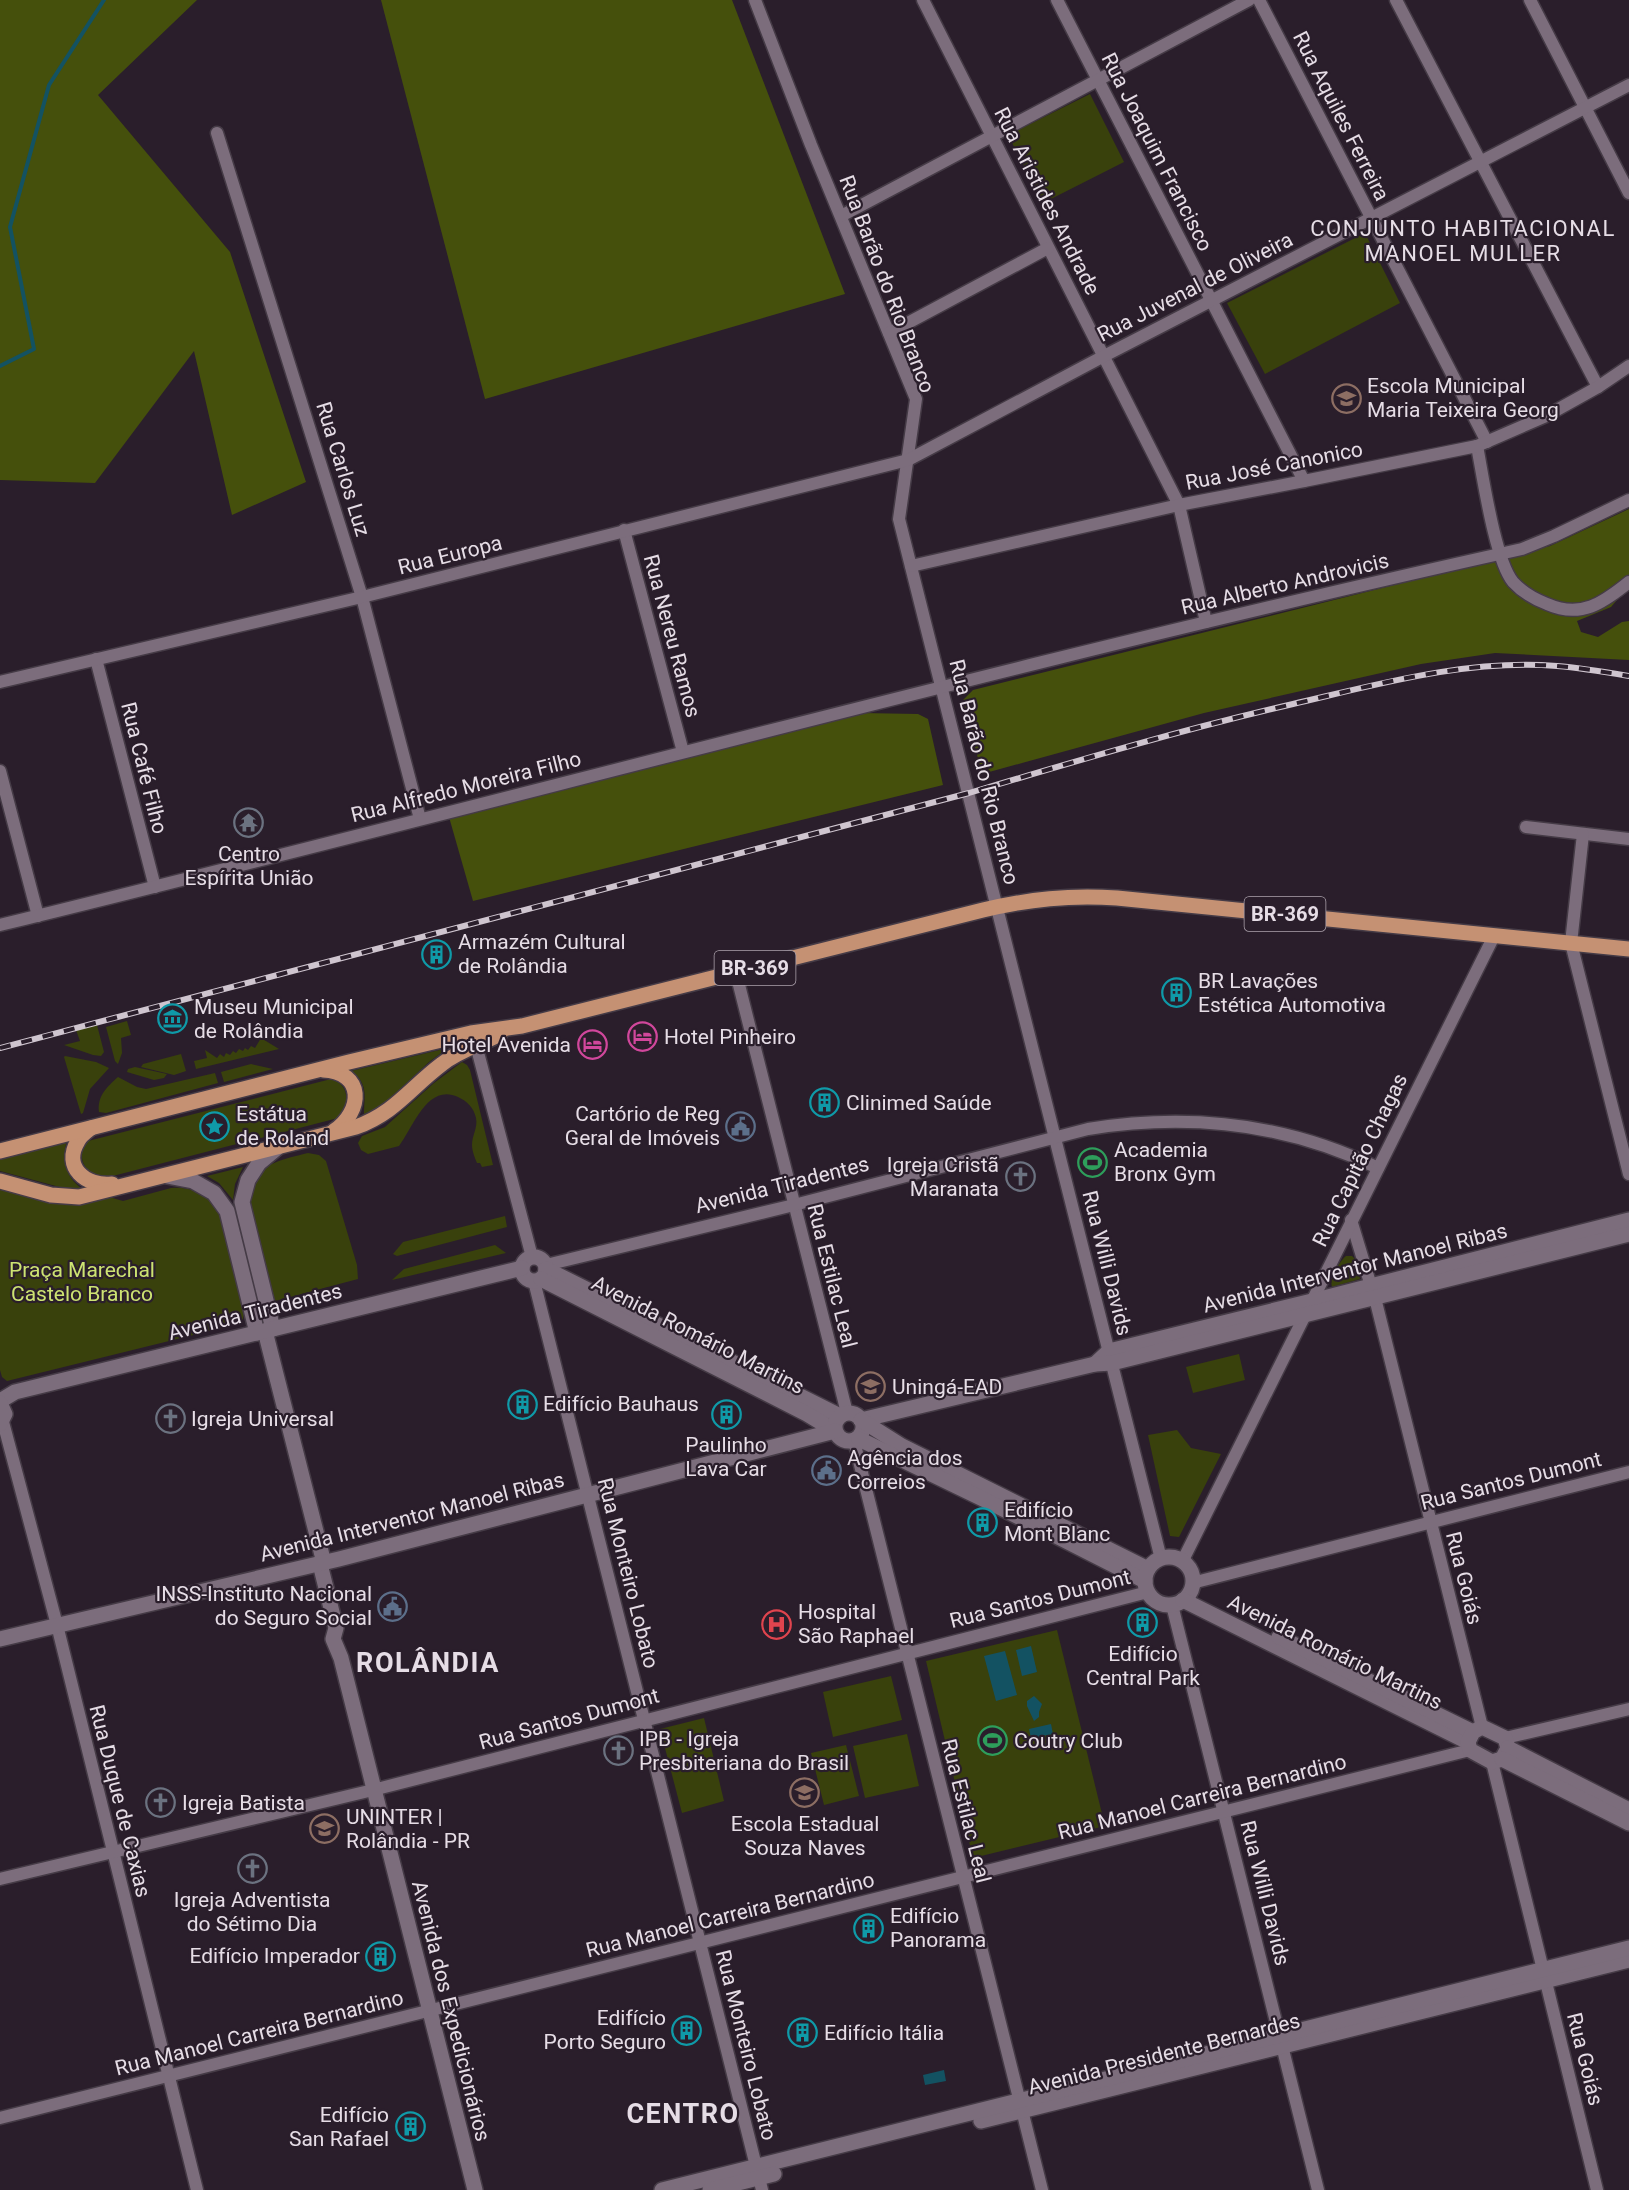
<svg xmlns="http://www.w3.org/2000/svg" width="1629" height="2190" font-family="Roboto,sans-serif">
  <style>
    .green { fill: #39410c }
    .forest { fill: #45500c }
    .water { fill: #135262 }
    .lines { fill: none; stroke-linecap: round; stroke-linejoin: round }
    .stream { stroke: #135262; stroke-width: 4 }
    .street-casing { stroke: #453b46; stroke-width: 15 }
    .secondary-casing { stroke: #453b46; stroke-width: 18 }
    .primary-casing { stroke: #453b46; stroke-width: 18 }
    .street { stroke: #7c6d7c; stroke-width: 12 }
    .secondary { stroke: #7c6d7c; stroke-width: 15 }
    .primary { stroke: #c59173; stroke-width: 15 }
    .rail-casing { stroke: #cfc5cf; stroke-width: 6 }
    .rail { stroke: #2a1e2b; stroke-width: 4; stroke-dasharray: 11; stroke-linecap: butt }
    .labels { text-anchor: middle; stroke-width: 4.5; stroke-linejoin: round; paint-order: stroke }
    .shield { fill: #2a1e2b; stroke: #aea4ae; stroke-width: 1.5 }
    .shield-label { font-size: 20px; font-weight: bold; fill: #e6dde6 }
    .street-label { font-size: 21px; fill: #e6dde6; stroke: #2a1e2b }
    .poi-label { font-size: 21px; fill: #e6dde6; stroke: #2a1e2b; text-anchor: start }
    .park-label { font-size: 21px; fill: #cde372; stroke: #2a1e2b }
    .neighbourhood-label { font-size: 22px; letter-spacing: 1.5px; fill: #e6dde6; stroke: #2a1e2b }
    .district-label { font-size: 27px; font-weight: bold; letter-spacing: 1.5px; fill: #e6dde6; stroke: #2a1e2b }
  </style>
  <rect width="100%" height="100%" fill="#2a1e2b"/>
  <g class="green">
    <polygon points="1090,94 1124,162 1043,203 1008,135"/>
    <polygon points="1365,233 1400,303 1265,374 1227,303"/>
    <polygon points="127,1021 131,1035 121,1038 122,1053 118,1064 115,1061 106,1027"/>
    <polygon points="97,1025 104,1052 101,1056 93,1055 64,1045 80,1041 76,1030"/>
    <polygon points="261,1038 279,1049 196,1069 194,1061 207,1058 205,1050 217,1058 220,1054 224,1057 226,1053 230,1055 233,1051 236,1053 239,1049 243,1051 245,1048 248,1050 251,1046 255,1048"/>
    <path d="M448 1048 429 1062 371 1116 364 1115C364 1097 369 1083 351 1071Z"/>
    <polygon points="181,1054 186,1071 174,1075 141,1067 143,1064"/>
    <polygon points="65,1056 96,1062 109,1068 90,1089 83,1113 81,1114 64,1057"/>
    <path d="M462 1062 467 1065 470 1070 493 1165 482 1167 480 1163H477C475 1158 472 1151 472 1145 472 1135 478 1128 476 1118 474 1108 467 1101 458 1097 427 1083 413 1128 399 1146L368 1154 361 1150 358 1143 362 1136 385 1127 434 1083Z"/>
    <polygon points="251,1064 273,1069 224,1082 221,1072"/>
    <polygon points="135,1067 167,1074 164,1078 154,1080 127,1072 128,1069"/>
    <path d="M215 1073 218 1083 106 1113 99 1112C97 1096 107 1087 118 1077L137 1087 146 1089Z"/>
    <path d="M331 1079C351 1085 349 1105 338 1118L105 1178C90 1175 82 1168 81 1152L88 1141Z"/>
    <path d="M67 1141C61 1160 66 1177 81 1188L67 1189 0 1171V1159Z"/>
    <path d="M308 1153 319 1155 326 1161 357 1265 358 1279 275 1301 250 1208C247 1166 275 1161 308 1153Z"/>
    <polygon points="243,1167 235,1184 233,1200 219,1183 207,1176"/>
    <path d="M171 1188C192 1186 210 1195 220 1214L244 1313 243 1319 238 1324 7 1381 2 1377 0 1370V1189L61 1204 76 1205 109 1197 123 1201Z"/>
    <polygon points="505,1216 507,1227 397,1256 393,1254 403,1242"/>
    <polygon points="495,1245 506,1253 392,1280 404,1269"/>
    <path d="M1346 1256H1352L1356 1260 1360 1279 1332 1287C1329 1278 1339 1262 1346 1256Z"/>
    <polygon points="1239,1354 1245,1380 1193,1393 1186,1367"/>
    <polygon points="1177,1430 1191,1448 1221,1454 1179,1537 1170,1536 1148,1435"/>
    <polygon points="1057,1630 1105,1826 977,1857 972,1854 926,1661"/>
    <polygon points="891,1676 902,1720 833,1737 823,1692"/>
    <polygon points="704,1718 724,1801 682,1813 660,1729"/>
    <polygon points="907,1734 919,1786 865,1798 853,1746"/>
    <polygon points="846,1745 859,1796 824,1805 811,1753"/>
  </g>
  <g class="forest">
    <polygon points="0,0 197,0 98,95 230,252 306,482 232,515 194,351 95,483 0,480"/>
    <polygon points="381,0 732,0 845,294 485,399"/>
    <polygon points="1629,509 1629,586 1611,607 1577,621 1581,632 1598,637 1622,622 1629,621 1629,660 1495,653 1421,664 1204,713 982,774 963,700 973,690 1550,546"/>
    <polygon points="861,713 918,714 928,719 943,785 473,901 449,817"/>
  </g>
  <g class="water">
    <polygon points="1031,1646 1037,1672 1022,1676 1016,1650"/>
    <polygon points="1005,1651 1017,1695 996,1701 984,1656"/>
    <polygon points="1034,1696 1042,1704 1039,1712 1039,1717 1034,1721 1027,1706 1027,1701"/>
    <polygon points="1051,1724 1053,1734 1043,1736 1046,1746 1038,1748 1036,1737 1031,1738 1029,1729"/>
    <polygon points="944,2070 946,2081 925,2085 923,2075"/>
  </g>
  <g class="lines">
    <polyline class="stream" points="0,366 34,349 10,227 49,85 104,0"/>
    <defs>
      <g id="street">
        <polyline points="755,0 811,145 916,399 899,519 1161,1559"/>
        <polyline points="923,0 1179,505 1206,622"/>
        <polyline points="1057,0 1304,481"/>
        <polyline points="1259,0 1487,442"/>
        <polyline points="1396,0 1598,387"/>
        <polyline points="1530,0 1629,193"/>
        <polyline points="217,133 362,597 420,819"/>
        <polyline points="841,216 1249,0"/>
        <polyline points="889,333 1048,248"/>
        <path d="M1477 446C1483 477 1495 560 1513 582 1523 593 1534 599 1547 604 1581 619 1603 603 1629 582"/>
        <polyline points="624,530 683,752"/>
        <polyline points="911,566 1179,505 1304,481 1477,446 1546,416 1598,387 1629,366"/>
        <polyline points="96,659 155,887"/>
        <polyline points="0,682 362,597 908,460 1104,356 1629,85"/>
        <polyline points="0,771 38,916"/>
        <polyline points="1526,827 1629,839"/>
        <polyline points="1583,834 1571,943 1629,1174"/>
        <path d="M0 925C508 801 1012 662 1522 549L1554 536 1629 500"/>
        <polyline points="736,973 847,1413"/>
        <polyline points="476,1045 532,1257"/>
        <polyline points="1351,1220 1371,1286"/>
        <path d="M546 1265 794 1205 1088 1129C1188 1113 1286 1123 1378 1168"/>
        <polyline points="534,1281 762,2190"/>
        <polyline points="1375,1298 1482,1727"/>
        <polyline points="3,1422 57,1625 197,2190"/>
        <polyline points="854,1441 1042,2190"/>
        <polyline points="1182,1562 1494,936"/>
        <polyline points="1192,1583 1629,1472"/>
        <polyline points="1172,1605 1318,2190"/>
        <polyline points="1505,1738 1629,1709"/>
        <polyline points="1492,1762 1597,2190"/>
        <polyline points="0,1879 373,1790 1148,1592"/>
        <polyline points="0,2118 1470,1750"/>
      </g>
      <g id="secondary">
        <polyline points="167,1176 193,1181 214,1193 227,1211 257,1333"/>
        <circle cx="534" cy="1269" r="12"/>
        <polyline points="546,1269 840,1416"/>
        <polyline points="541,1279 807,1414 835,1431"/>
        <polyline points="273,1329 242,1202 248,1180 259,1163 277,1148"/>
        <polyline points="265,1331 324,1563"/>
        <polyline points="1095,1364 1109,1351 1312,1301 1629,1220"/>
        <polyline points="0,1401 15,1392 522,1268"/>
        <polyline points="0,1403 5,1414 0,1424"/>
        <circle cx="849" cy="1427" r="14"/>
        <polyline points="861,1420 1095,1364 1112,1363 1629,1234"/>
        <polyline points="861,1420 902,1446 1148,1569"/>
        <polyline points="859,1439 987,1501 1145,1581"/>
        <circle cx="1169" cy="1581" r="24"/>
        <polyline points="320,1564 336,1628 333,1639 341,1658 475,2190"/>
        <polyline points="1183,1600 1468,1742"/>
        <polyline points="1279,1637 1473,1732"/>
        <polyline points="0,1639 339,1559 835,1431"/>
        <polygon points="1482,1727 1505,1738 1508,1748 1502,1759 1492,1762 1470,1750 1468,1742 1473,1732"/>
        <polyline points="1508,1748 1629,1810"/>
        <polyline points="1502,1759 1629,1823"/>
        <polyline points="981,2121 1629,1960"/>
        <polyline points="662,2190 1629,1948"/>
        <polyline points="710,2190 774,2174"/>
      </g>
      <g id="primary">
        <path d="M323 1070C365 1072 363 1111 334 1131"/>
        <path d="M91 1128C86 1132 81 1135 78 1141 62 1167 86 1187 112 1184"/>
        <path d="M0 1151 349 1062 471 1033 522 1026 983 910C1030 899 1069 895 1117 898L1629 949"/>
        <path d="M0 1181 51 1195 79 1197 356 1127C395 1113 410 1088 442 1064 459 1050 480 1045 500 1034"/>
      </g>
    </defs>
    <use href="#street" class="street-casing"/>
    <use href="#secondary" class="secondary-casing"/>
    <use href="#primary" class="primary-casing"/>
    <use href="#street" class="street"/>
    <use href="#secondary" class="secondary"/>
    <use href="#primary" class="primary"/>
    <defs>
      <path id="rail" d="M0 1048 969 793C1076 761 1184 729 1293 704 1379 684 1467 659 1557 666 1581 668 1605 672 1629 676"/>
    </defs>
    <use href="#rail" class="rail-casing"/>
    <use href="#rail" class="rail"/>
  </g>
  <defs>
    <symbol id="school-ring" viewBox="-11 -11 22 22"><circle r="9.5" fill="#2a1e2b" stroke="#8d6e63" stroke-width="1.5"/><path d="M0-5L7-2L0 1L-7-2ZM-4 1L0 2.5L4 1V4Q0 6-4 4Z" fill="#8d6e63"/></symbol>
    <symbol id="temple-ring" viewBox="-11 -11 22 22"><circle r="9.5" fill="#2a1e2b" stroke="#6b7280" stroke-width="1.5"/><path d="M0-6L5-2H3V0L6.5 2.5H4V6H1.5V3h-3V6H-4V2.5H-6.5L-3 0V-2H-5Z" fill="#6b7280"/></symbol>
    <symbol id="building-ring" viewBox="-11 -11 22 22"><circle r="9.5" fill="#2a1e2b" stroke="#0f9aa8" stroke-width="1.5"/><path d="M-4-6H4V6H1V3H-1V6H-4ZM-2.5-4.3h1.7v1.8h-1.7ZM.8-4.3h1.7v1.8H.8ZM-2.5-1h1.7V.8h-1.7ZM.8-1h1.7V.8H.8Z" fill="#0f9aa8"/></symbol>
    <symbol id="museum-ring" viewBox="-11 -11 22 22"><circle r="9.5" fill="#2a1e2b" stroke="#0f9aa8" stroke-width="1.5"/><path d="M0-6L6-3V-2H-6V-3ZM-5-1h2V3h-2ZM-1-1h2V3h-2ZM3-1h2V3H3ZM-6 4H6V6H-6Z" fill="#0f9aa8"/></symbol>
    <symbol id="hotel-ring" viewBox="-11 -11 22 22"><circle r="9.5" fill="#2a1e2b" stroke="#d1479c" stroke-width="1.5"/><path d="M-6-4.5h1.5V1H6V5H4.5V3h-9V5H-6ZM-4 0a1.8 1.8 0 1 1 3.6 0ZM.5 0V-2.5h3Q6-2.5 6 0Z" fill="#d1479c"/></symbol>
    <symbol id="sight-ring" viewBox="-11 -11 22 22"><circle r="9.5" fill="#2a1e2b" stroke="#0f9aa8" stroke-width="1.5"/><path d="M0-6L1.8-2.2L6-1.7L2.9 1.2L3.7 5.4L0 3.3L-3.7 5.4L-2.9 1.2L-6-1.7L-1.8-2.2Z" fill="#0f9aa8"/></symbol>
    <symbol id="civic-ring" viewBox="-11 -11 22 22"><circle r="9.5" fill="#2a1e2b" stroke="#5c6f8a" stroke-width="1.5"/><path d="M-.6-6.5H3V-4.5H.6V-3L4-1V1h2V6H-6V1h2V-1L-.6-3ZM-1.2 2.5V6h2.4V2.5Z" fill="#5c6f8a"/></symbol>
    <symbol id="stadium-ring" viewBox="-11 -11 22 22"><circle r="9.5" fill="#2a1e2b" stroke="#2e9e5b" stroke-width="1.5"/><path d="M0-5a6.5 5 0 1 0 0 10a6.5 5 0 1 0 0-10ZM-3.5-1.8h7v3.6h-7Z" fill="#2e9e5b"/></symbol>
    <symbol id="church-ring" viewBox="-11 -11 22 22"><circle r="9.5" fill="#2a1e2b" stroke="#6b7280" stroke-width="1.5"/><path d="M-1.2-6h2.4v3.5h3.3v2.4h-3.3V6h-2.4V-.1h-3.3v-2.4h3.3Z" fill="#6b7280"/></symbol>
    <symbol id="university-ring" viewBox="-11 -11 22 22"><circle r="9.5" fill="#2a1e2b" stroke="#8d6e63" stroke-width="1.5"/><path d="M0-5L7-2L0 1L-7-2ZM-4 1L0 2.5L4 1V4Q0 6-4 4Z" fill="#8d6e63"/></symbol>
    <symbol id="hospital-ring" viewBox="-11 -11 22 22"><circle r="9.5" fill="#2a1e2b" stroke="#e0444e" stroke-width="1.5"/><path d="M-5-5h3v3.5h4V-5h3V5h-3V1.5h-4V5h-3Z" fill="#e0444e"/></symbol>
  </defs>
  <g fill-rule="evenodd">
    <use href="#school-ring" x="1330" y="382" width="33" height="33"/>
    <use href="#temple-ring" x="232" y="806" width="33" height="33"/>
    <use href="#building-ring" x="420" y="938" width="33" height="33"/>
    <use href="#building-ring" x="1160" y="976" width="33" height="33"/>
    <use href="#museum-ring" x="156" y="1002" width="33" height="33"/>
    <use href="#hotel-ring" x="626" y="1020" width="33" height="33"/>
    <use href="#hotel-ring" x="576" y="1028" width="33" height="33"/>
    <use href="#building-ring" x="808" y="1086" width="33" height="33"/>
    <use href="#sight-ring" x="198" y="1110" width="33" height="33"/>
    <use href="#civic-ring" x="724" y="1110" width="33" height="33"/>
    <use href="#stadium-ring" x="1076" y="1146" width="33" height="33"/>
    <use href="#church-ring" x="1004" y="1160" width="33" height="33"/>
    <use href="#university-ring" x="854" y="1370" width="33" height="33"/>
    <use href="#building-ring" x="506" y="1388" width="33" height="33"/>
    <use href="#building-ring" x="710" y="1398" width="33" height="33"/>
    <use href="#church-ring" x="154" y="1402" width="33" height="33"/>
    <use href="#civic-ring" x="810" y="1454" width="33" height="33"/>
    <use href="#building-ring" x="966" y="1506" width="33" height="33"/>
    <use href="#civic-ring" x="376" y="1590" width="33" height="33"/>
    <use href="#building-ring" x="1126" y="1606" width="33" height="33"/>
    <use href="#hospital-ring" x="760" y="1608" width="33" height="33"/>
    <use href="#stadium-ring" x="976" y="1724" width="33" height="33"/>
    <use href="#church-ring" x="602" y="1734" width="33" height="33"/>
    <use href="#school-ring" x="788" y="1776" width="33" height="33"/>
    <use href="#church-ring" x="144" y="1786" width="33" height="33"/>
    <use href="#university-ring" x="308" y="1812" width="33" height="33"/>
    <use href="#church-ring" x="236" y="1852" width="33" height="33"/>
    <use href="#building-ring" x="852" y="1912" width="33" height="33"/>
    <use href="#building-ring" x="364" y="1940" width="33" height="33"/>
    <use href="#building-ring" x="670" y="2014" width="33" height="33"/>
    <use href="#building-ring" x="786" y="2016" width="33" height="33"/>
    <use href="#building-ring" x="394" y="2110" width="33" height="33"/>
  </g>
  <g class="labels">
    <g class="shield">
      <rect x="1244.5" y="897" width="81" height="34" rx="4.5"/>
      <rect x="714.5" y="951" width="81" height="34" rx="4.5"/>
    </g>
    <g class="shield-label">
      <text x="1285" y="921">BR-369</text>
      <text x="755" y="975">BR-369</text>
    </g>
    <g class="street-label">
      <text transform="translate(1341 116) rotate(63)" y="7">Rua Aquiles Ferreira</text>
      <text transform="translate(1157 152) rotate(63)" y="7">Rua Joaquim Francisco</text>
      <text transform="translate(1047 201) rotate(63)" y="7">Rua Aristides Andrade</text>
      <text transform="translate(887 284) rotate(69)" y="7">Rua Barão do Rio Branco</text>
      <text transform="translate(1195 287) rotate(-27)" y="7">Rua Juvenal de Oliveira</text>
      <text transform="translate(1274 466) rotate(-11)" y="7">Rua José Canonico</text>
      <text transform="translate(343 469) rotate(73)" y="7">Rua Carlos Luz</text>
      <text transform="translate(450 555) rotate(-14)" y="7">Rua Europa</text>
      <text transform="translate(1285 584) rotate(-13)" y="7">Rua Alberto Androvicis</text>
      <text transform="translate(672 636) rotate(75)" y="7">Rua Nereu Ramos</text>
      <text transform="translate(144 768) rotate(76)" y="7">Rua Café Filho</text>
      <text transform="translate(984 772) rotate(76)" y="7">Rua Barão do Rio Branco</text>
      <text transform="translate(466 787) rotate(-14)" y="7">Rua Alfredo Moreira Filho</text>
      <text transform="translate(1360 1160) rotate(-64)" y="7">Rua Capitão Chagas</text>
      <text transform="translate(782 1185) rotate(-14)" y="7">Avenida Tiradentes</text>
      <text transform="translate(1107 1263) rotate(76)" y="7">Rua Willi Davids</text>
      <text transform="translate(1355 1268) rotate(-14)" y="7">Avenida Interventor Manoel Ribas</text>
      <text transform="translate(832 1276) rotate(76)" y="7">Rua Estilac Leal</text>
      <text transform="translate(255 1312) rotate(-14)" y="7">Avenida Tiradentes</text>
      <text transform="translate(698 1335) rotate(27)" y="7">Avenida Romário Martins</text>
      <text transform="translate(1511 1481) rotate(-14)" y="7">Rua Santos Dumont</text>
      <text transform="translate(412 1517) rotate(-14)" y="7">Avenida Interventor Manoel Ribas</text>
      <text transform="translate(628 1573) rotate(76)" y="7">Rua Monteiro Lobato</text>
      <text transform="translate(1464 1578) rotate(76)" y="7">Rua Goiás</text>
      <text transform="translate(1040 1599) rotate(-14)" y="7">Rua Santos Dumont</text>
      <text transform="translate(1335 1652) rotate(26)" y="7">Avenida Romário Martins</text>
      <text transform="translate(569 1719) rotate(-15)" y="7">Rua Santos Dumont</text>
      <text transform="translate(1202 1797) rotate(-14)" y="7">Rua Manoel Carreira Bernardino</text>
      <text transform="translate(120 1801) rotate(76)" y="7">Rua Duque de Caxias</text>
      <text transform="translate(966 1811) rotate(76)" y="7">Rua Estilac Leal</text>
      <text transform="translate(1265 1893) rotate(76)" y="7">Rua Willi Davids</text>
      <text transform="translate(730 1915) rotate(-14)" y="7">Rua Manoel Carreira Bernardino</text>
      <text transform="translate(451 2011) rotate(76)" y="7">Avenida dos Expedicionários</text>
      <text transform="translate(259 2033) rotate(-14)" y="7">Rua Manoel Carreira Bernardino</text>
      <text transform="translate(746 2045) rotate(76)" y="7">Rua Monteiro Lobato</text>
      <text transform="translate(1164 2054) rotate(-14)" y="7">Avenida Presidente Bernardes</text>
      <text transform="translate(1585 2059) rotate(76)" y="7">Rua Goiás</text>
    </g>
    <g class="poi-label">
      <text x="1367" y="393">Escola Municipal<tspan x="1367" dy="24">Maria Teixeira Georg</tspan></text>
      <text x="249" y="861" text-anchor="middle">Centro<tspan x="249" dy="24">Espírita União</tspan></text>
      <text x="458" y="949">Armazém Cultural<tspan x="458" dy="24">de Rolândia</tspan></text>
      <text x="1198" y="988">BR Lavações<tspan x="1198" dy="24">Estética Automotiva</tspan></text>
      <text x="194" y="1014">Museu Municipal<tspan x="194" dy="24">de Rolândia</tspan></text>
      <text x="664" y="1044">Hotel Pinheiro</text>
      <text x="571" y="1052" text-anchor="end">Hotel Avenida</text>
      <text x="846" y="1110">Clinimed Saúde</text>
      <text x="236" y="1121">Estátua<tspan x="236" dy="24">de Roland</tspan></text>
      <text x="720" y="1121" text-anchor="end">Cartório de Reg<tspan x="720" dy="24">Geral de Imóveis</tspan></text>
      <text x="1114" y="1157">Academia<tspan x="1114" dy="24">Bronx Gym</tspan></text>
      <text x="999" y="1172" text-anchor="end">Igreja Cristã<tspan x="999" dy="24">Maranata</tspan></text>
      <text x="892" y="1394">Uningá-EAD</text>
      <text x="543" y="1411">Edifício Bauhaus</text>
      <text x="191" y="1426">Igreja Universal</text>
      <text x="726" y="1452" text-anchor="middle">Paulinho<tspan x="726" dy="24">Lava Car</tspan></text>
      <text x="847" y="1465">Agência dos<tspan x="847" dy="24">Correios</tspan></text>
      <text x="1004" y="1517">Edifício<tspan x="1004" dy="24">Mont Blanc</tspan></text>
      <text x="372" y="1601" text-anchor="end">INSS-Instituto Nacional<tspan x="372" dy="24">do Seguro Social</tspan></text>
      <text x="798" y="1619">Hospital<tspan x="798" dy="24">São Raphael</tspan></text>
      <text x="1143" y="1661" text-anchor="middle">Edifício<tspan x="1143" dy="24">Central Park</tspan></text>
      <text x="639" y="1746">IPB - Igreja<tspan x="639" dy="24">Presbiteriana do Brasil</tspan></text>
      <text x="1014" y="1748">Coutry Club</text>
      <text x="182" y="1810">Igreja Batista</text>
      <text x="346" y="1824">UNINTER |<tspan x="346" dy="24">Rolândia - PR</tspan></text>
      <text x="805" y="1831" text-anchor="middle">Escola Estadual<tspan x="805" dy="24">Souza Naves</tspan></text>
      <text x="252" y="1907" text-anchor="middle">Igreja Adventista<tspan x="252" dy="24">do Sétimo Dia</tspan></text>
      <text x="890" y="1923">Edifício<tspan x="890" dy="24">Panorama</tspan></text>
      <text x="360" y="1963" text-anchor="end">Edifício Imperador</text>
      <text x="666" y="2025" text-anchor="end">Edifício<tspan x="666" dy="24">Porto Seguro</tspan></text>
      <text x="824" y="2040">Edifício Itália</text>
      <text x="389" y="2122" text-anchor="end">Edifício<tspan x="389" dy="24">San Rafael</tspan></text>
    </g>
    <g class="park-label">
      <text x="82" y="1277">Praça Marechal<tspan x="82" dy="24">Castelo Branco</tspan></text>
    </g>
    <g class="neighbourhood-label">
      <text x="1463" y="236">CONJUNTO HABITACIONAL<tspan x="1463" dy="25">MANOEL MULLER</tspan></text>
    </g>
    <g class="district-label">
      <text x="428" y="1672">ROLÂNDIA</text>
      <text x="683" y="2123">CENTRO</text>
    </g>
  </g>
</svg>
